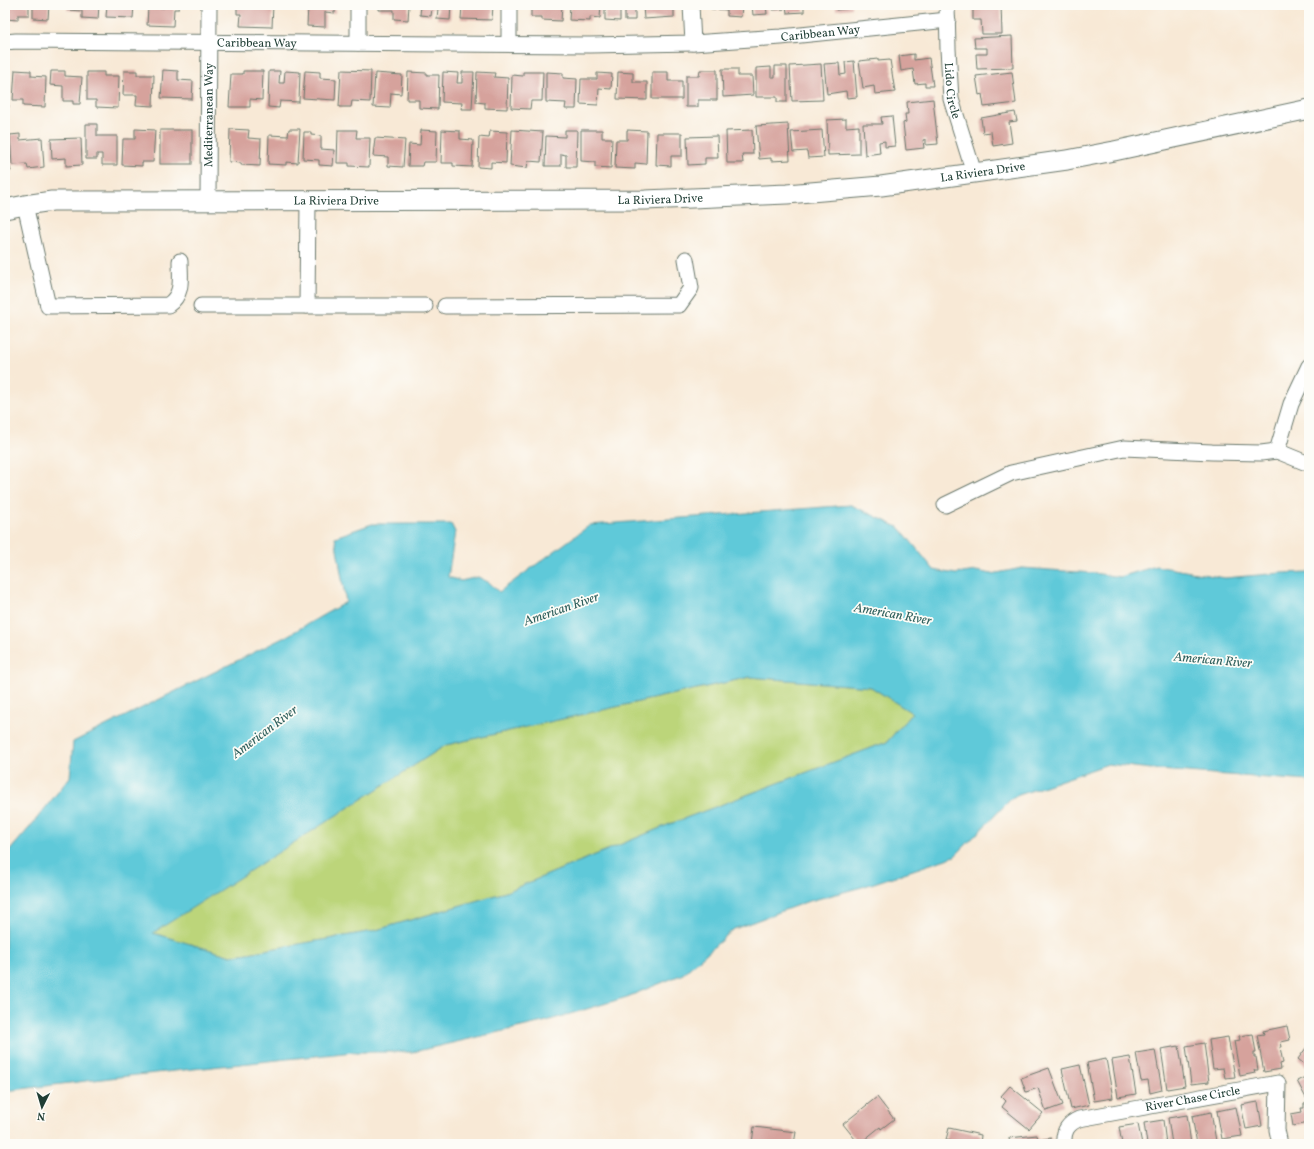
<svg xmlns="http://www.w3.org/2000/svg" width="1314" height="1149" font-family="Vollkorn,serif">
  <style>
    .green { fill: #bcd57a; stroke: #6e8957 }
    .water { fill: #5fc9d9; stroke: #3f8386; fill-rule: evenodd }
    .building { fill: #d6a29c }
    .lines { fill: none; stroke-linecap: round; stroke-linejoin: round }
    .minor-casing { stroke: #6b796d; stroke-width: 17 }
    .tertiary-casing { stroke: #6b796d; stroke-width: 21 }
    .minor { stroke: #fff; stroke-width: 15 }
    .tertiary { stroke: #fff; stroke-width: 19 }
    .labels { text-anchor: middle; stroke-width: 3.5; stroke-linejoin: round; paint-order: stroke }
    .street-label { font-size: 12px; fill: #1f3d34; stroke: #fdfcf7 }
    .water-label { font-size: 13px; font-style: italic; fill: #2f605d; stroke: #fdfcf7 }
  </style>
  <rect width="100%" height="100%" fill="#fdfcf7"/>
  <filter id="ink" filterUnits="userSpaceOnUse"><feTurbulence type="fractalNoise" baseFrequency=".025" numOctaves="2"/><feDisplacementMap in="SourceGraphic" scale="8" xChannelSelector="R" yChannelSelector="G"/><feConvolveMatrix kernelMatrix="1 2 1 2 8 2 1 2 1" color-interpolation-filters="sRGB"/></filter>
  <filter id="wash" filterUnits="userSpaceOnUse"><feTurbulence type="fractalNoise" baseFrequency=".012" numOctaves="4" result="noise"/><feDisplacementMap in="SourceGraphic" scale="16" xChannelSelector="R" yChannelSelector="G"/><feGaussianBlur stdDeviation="0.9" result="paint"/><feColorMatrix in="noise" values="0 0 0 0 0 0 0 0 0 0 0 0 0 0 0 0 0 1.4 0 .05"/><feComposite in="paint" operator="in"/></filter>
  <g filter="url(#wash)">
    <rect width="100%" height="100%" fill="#f8e9d6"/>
    <polygon class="green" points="750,677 871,687 912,713 887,742 670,824 506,892 373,931 231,956 152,933 446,745"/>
    <path class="water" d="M851 505 900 528 934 570 956 574 976 571 992 574 1022 568 1093 573 1120 577 1156 566 1225 578 1281 573 1309 572V781L1160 770 1108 764 1013 797 955 856 862 887 806 902 734 929 683 974 627 997 543 1022 413 1052H353L118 1077 5 1091V856L30 827 70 777 73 742 285 637 346 602 335 537 372 524H451L455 532 448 577 461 581 478 577 490 583 499 592 590 525ZM750 677 871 687 912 713 887 742 670 824 506 892 373 931 231 956 153 933 446 745Z"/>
    <g id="blocks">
      <g class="building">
        <polygon points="5,5 29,5 29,15 18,15 18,20 5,19"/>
        <polygon points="33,5 49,5 48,19 33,18"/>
        <polygon points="68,5 99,5 98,19 82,18 82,11 67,10"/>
        <polygon points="107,5 134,5 133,18 106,17"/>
        <polygon points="164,5 179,5 179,9 174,9 173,26 147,25 148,7 164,8"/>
        <polygon points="237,5 273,5 272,27 240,26 241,14 237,14"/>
        <polygon points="308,5 335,5 335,13 325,12 325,27 307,26"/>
        <polygon points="379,5 409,5 408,20 394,19 394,10 379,10"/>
        <polygon points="421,5 451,5 450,20 437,19 438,8 432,8 431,16 420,15"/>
        <polygon points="462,5 493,5 492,20 461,19"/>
        <polygon points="531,5 562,5 561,21 542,20 542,17 531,17"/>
        <polygon points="570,5 601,5 600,18 590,17 590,21 569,20"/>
        <polygon points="605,5 635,5 635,20 625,20 625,9 620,9 620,21 605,20"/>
        <polygon points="643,5 674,5 674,17 644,19"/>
        <polygon points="712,5 742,5 741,17 727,16 727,10 711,9"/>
        <polygon points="752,5 766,5 767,14 753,15"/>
        <polygon points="772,5 783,5 784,9 772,10"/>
        <polygon points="786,5 804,5 804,12 787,13"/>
        <polygon points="836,5 852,5 852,8 836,10"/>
        <polygon points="973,5 1001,5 1002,34 982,34 981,20 973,20"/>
        <polygon points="1012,36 1013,68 977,69 976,54 987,54 987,48 975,48 974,38"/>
        <polygon points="914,54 914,60 929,58 933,86 925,86 925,83 915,84 913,69 901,71 899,56"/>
        <polygon points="878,59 878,61 890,60 895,92 875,94 874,86 863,88 859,61"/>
        <polygon points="854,61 857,97 847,98 846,91 827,94 824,64 839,63 840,75 846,74 845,62"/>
        <polygon points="821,64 823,100 792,101 790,66"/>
        <polygon points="775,66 787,66 787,102 777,102 777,97 756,97 756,68 771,67 771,77 775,77"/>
        <polygon points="722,69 738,69 738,76 752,76 753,95 723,97"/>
        <polygon points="15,70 31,71 31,76 46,77 45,107 23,106 23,100 13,100"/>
        <polygon points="163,70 178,71 178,80 193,81 192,99 161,98"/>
        <polygon points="341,70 371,71 370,102 352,101 351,107 339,107"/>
        <polygon points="700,70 717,70 717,100 698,100 698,107 686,107 686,76 699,76"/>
        <polygon points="51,71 65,71 65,76 82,77 80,104 73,104 73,101 63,101 63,86 50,85"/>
        <polygon points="124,71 137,71 137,75 154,75 153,106 136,105 137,95 123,95"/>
        <polygon points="243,71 263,71 262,100 250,99 250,107 229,107 231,74 243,74"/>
        <polygon points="269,71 280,71 279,83 284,83 285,71 300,72 299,102 280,101 279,108 268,107"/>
        <polygon points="305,71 320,72 320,78 336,79 335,100 303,98"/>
        <polygon points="87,72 104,72 104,76 119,76 118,108 96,107 96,100 87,100"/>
        <polygon points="408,72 427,73 427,75 439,75 438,109 419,108 419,100 407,100"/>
        <polygon points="443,72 458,73 457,83 462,83 462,72 474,72 472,109 461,109 462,103 442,102"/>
        <polygon points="477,72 495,73 494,77 508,78 507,109 485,108 485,103 476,102"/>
        <polygon points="523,72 543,72 542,101 531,101 530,109 511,108 512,75 523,76"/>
        <polygon points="546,72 563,73 563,78 577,79 576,109 565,109 566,103 546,102"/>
        <polygon points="618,72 633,73 633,82 647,82 647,100 617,99"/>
        <polygon points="652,72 668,72 668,81 682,81 682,99 652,99"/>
        <polygon points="1012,72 1016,103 984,107 982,94 979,95 976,76"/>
        <polygon points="375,73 402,75 401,94 391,93 390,108 373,107"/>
        <polygon points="597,73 612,74 611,89 599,88 598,105 580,104 581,79 597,79"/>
        <polygon points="5,88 9,107 5,108"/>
        <polygon points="933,99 938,144 926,145 926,139 923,140 924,148 906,150 903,123 906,122 905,114 908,114 907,102"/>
        <polygon points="1015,112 1017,121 1009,122 1012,143 993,146 991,132 983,133 981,118"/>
        <polygon points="892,116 895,146 885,147 885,141 879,142 880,153 865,155 863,124 882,124 881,117"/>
        <polygon points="846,119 846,127 859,126 859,154 828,155 827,120"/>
        <polygon points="86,124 97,124 97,136 117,136 117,165 102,165 102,154 97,154 97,159 86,159"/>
        <polygon points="788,124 790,160 771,161 771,158 759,159 756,126"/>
        <polygon points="135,129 155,130 153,162 142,162 142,166 122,165 123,139 135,139"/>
        <polygon points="230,129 249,130 248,138 261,139 260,166 241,165 241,163 229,162"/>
        <polygon points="289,129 300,129 298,163 286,162 286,165 268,164 269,135 288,136"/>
        <rect x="160" y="130" width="32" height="34"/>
        <polygon points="338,130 357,130 356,138 370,138 369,167 349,166 349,163 337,163"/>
        <polygon points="421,130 437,131 436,162 423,162 422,166 408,166 409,144 420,145"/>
        <polygon points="442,130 460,131 460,139 473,140 472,167 453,166 453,163 441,163"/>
        <polygon points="512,130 543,132 541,162 528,161 527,168 510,166"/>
        <polygon points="565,130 577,130 576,167 566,167 566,155 561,154 561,166 545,166 546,136 565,137"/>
        <polygon points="581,130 602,130 602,138 612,138 611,168 595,167 595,162 581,161"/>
        <polygon points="627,130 647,131 646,164 635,163 635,169 615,168 616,140 627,140"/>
        <polygon points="752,130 753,154 742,154 743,163 727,163 726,131"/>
        <polygon points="822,130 824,157 808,158 807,151 793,152 791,132"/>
        <polygon points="490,131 507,132 506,163 491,162 491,168 478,167 479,137 489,138"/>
        <polygon points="304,132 311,132 311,135 321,136 321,149 334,150 333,166 319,165 319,160 303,159"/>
        <polygon points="657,133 682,133 682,156 671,156 671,166 656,165"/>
        <polygon points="20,134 20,140 42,138 44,167 28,169 27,164 12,165 10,135"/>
        <polygon points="717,136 718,158 705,158 705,164 688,165 687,137"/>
        <polygon points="81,138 82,165 66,166 66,158 52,159 51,139"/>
        <polygon points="375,138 405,140 403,167 388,166 388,157 373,156"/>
        <polygon points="5,152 11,171 5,173"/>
        <polygon points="1287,1026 1290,1040 1281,1042 1282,1047 1280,1047 1283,1063 1280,1064 1281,1069 1264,1072 1257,1035 1264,1034 1263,1031"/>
        <polygon points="1253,1034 1256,1053 1254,1053 1254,1057 1256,1057 1258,1070 1254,1070 1255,1073 1240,1076 1234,1041 1240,1040 1239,1036"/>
        <polygon points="1228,1037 1235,1077 1225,1078 1223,1068 1213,1069 1209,1040"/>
        <polygon points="1204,1043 1209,1082 1191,1084 1186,1046"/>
        <polygon points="1309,1044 1309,1068 1298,1059"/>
        <polygon points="1179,1046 1185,1086 1167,1089 1161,1049"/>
        <polygon points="1155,1050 1162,1090 1150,1093 1148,1080 1141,1081 1136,1053"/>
        <polygon points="1130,1057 1136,1094 1118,1097 1112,1060"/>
        <polygon points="1106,1059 1113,1098 1094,1101 1087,1063"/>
        <polygon points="1080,1065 1089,1105 1071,1109 1062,1069"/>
        <polygon points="1049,1068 1063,1105 1046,1111 1038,1088 1026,1092 1021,1078"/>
        <polygon points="1309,1075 1309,1097 1306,1098 1297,1081"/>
        <polygon points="1010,1086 1043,1113 1029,1129 1002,1107 1006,1101 1001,1096"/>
        <polygon points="877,1097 894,1119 881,1129 880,1127 859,1144 843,1124"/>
        <polygon points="1258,1102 1262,1126 1246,1129 1241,1105"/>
        <polygon points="1309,1103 1309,1123 1293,1126 1291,1114 1302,1112 1301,1108 1304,1108 1304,1104"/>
        <polygon points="1236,1107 1242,1136 1222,1139 1217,1111"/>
        <polygon points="1211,1112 1216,1141 1197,1144 1192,1116"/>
        <polygon points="1187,1115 1191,1144 1184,1144 1184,1142 1172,1144 1168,1118"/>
        <polygon points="1163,1120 1166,1144 1147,1144 1144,1123"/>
        <polygon points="1138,1124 1142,1144 1122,1144 1119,1127"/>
        <polygon points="754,1127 796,1132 794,1144 752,1144"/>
        <polygon points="949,1128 981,1135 980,1144 950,1144 951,1141 946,1140"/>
        <polygon points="1037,1135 1038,1140 1051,1138 1051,1144 1010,1144 1009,1138"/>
      </g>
    </g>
  </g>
  <g filter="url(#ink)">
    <use href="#blocks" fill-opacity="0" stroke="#6b796d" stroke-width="1"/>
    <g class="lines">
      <defs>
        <g id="minor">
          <polyline points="358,5 358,43"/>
          <polyline points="509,5 509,44"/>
          <polyline points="691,5 693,43"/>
          <path id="s1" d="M947 5 948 49 951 99 974 173"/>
          <path id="s2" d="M5 42 16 41 590 45 693 43 781 37 948 20"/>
          <path id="s3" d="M208 201 209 5"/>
          <path d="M25 205 48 306 168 305C184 294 180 278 180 261"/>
          <polyline points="201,306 425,306"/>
          <polyline points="307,306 308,201"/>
          <polyline points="445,306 679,305 691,288 686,259"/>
          <polyline points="1277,451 1304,462"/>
          <polyline points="945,505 1011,473 1124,448 1212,452 1261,453 1277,451 1291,404 1309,366"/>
          <path id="s4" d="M1064 1144C1063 1132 1067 1124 1079 1119L1278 1083 1277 1130 1280 1144"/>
        </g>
        <g id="tertiary">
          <path id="s5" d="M5 209 25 205 52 201 645 200 787 194 881 186 1067 160 1114 151 1309 109"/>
        </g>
      </defs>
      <use href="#minor" class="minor-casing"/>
      <use href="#tertiary" class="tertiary-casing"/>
      <use href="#minor" class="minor"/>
      <use href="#tertiary" class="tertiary"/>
    </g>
  </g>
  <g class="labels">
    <g class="street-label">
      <text dy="4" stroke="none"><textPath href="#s2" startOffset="816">Caribbean Way</textPath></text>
      <text dy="4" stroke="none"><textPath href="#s2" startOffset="252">Caribbean Way</textPath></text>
      <text dy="4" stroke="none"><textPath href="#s1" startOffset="86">Lido Circle</textPath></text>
      <text dy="4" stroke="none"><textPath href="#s3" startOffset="86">Mediterranean Way</textPath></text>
      <text dy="4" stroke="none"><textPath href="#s5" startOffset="980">La Riviera Drive</textPath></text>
      <text dy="4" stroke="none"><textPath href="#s5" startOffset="656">La Riviera Drive</textPath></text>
      <text dy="4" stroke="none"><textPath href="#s5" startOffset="332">La Riviera Drive</textPath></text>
      <text dy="4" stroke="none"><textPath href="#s4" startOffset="147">River Chase Circle</textPath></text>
    </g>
    <g class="water-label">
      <text transform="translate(561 608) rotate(-19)" y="5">American River</text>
      <text transform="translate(893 613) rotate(10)" y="5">American River</text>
      <text transform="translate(1213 659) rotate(5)" y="5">American River</text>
      <text transform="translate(264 731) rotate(-37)" y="5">American River</text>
    </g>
  </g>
  <rect width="1314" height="1149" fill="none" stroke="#fdfcf7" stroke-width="20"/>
  <g transform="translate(42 1107) rotate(185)" stroke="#fdfcf7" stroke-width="3" paint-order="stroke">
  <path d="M0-3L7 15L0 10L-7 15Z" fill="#1f3d34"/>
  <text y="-6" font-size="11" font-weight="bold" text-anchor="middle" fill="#1f3d34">N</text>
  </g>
</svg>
